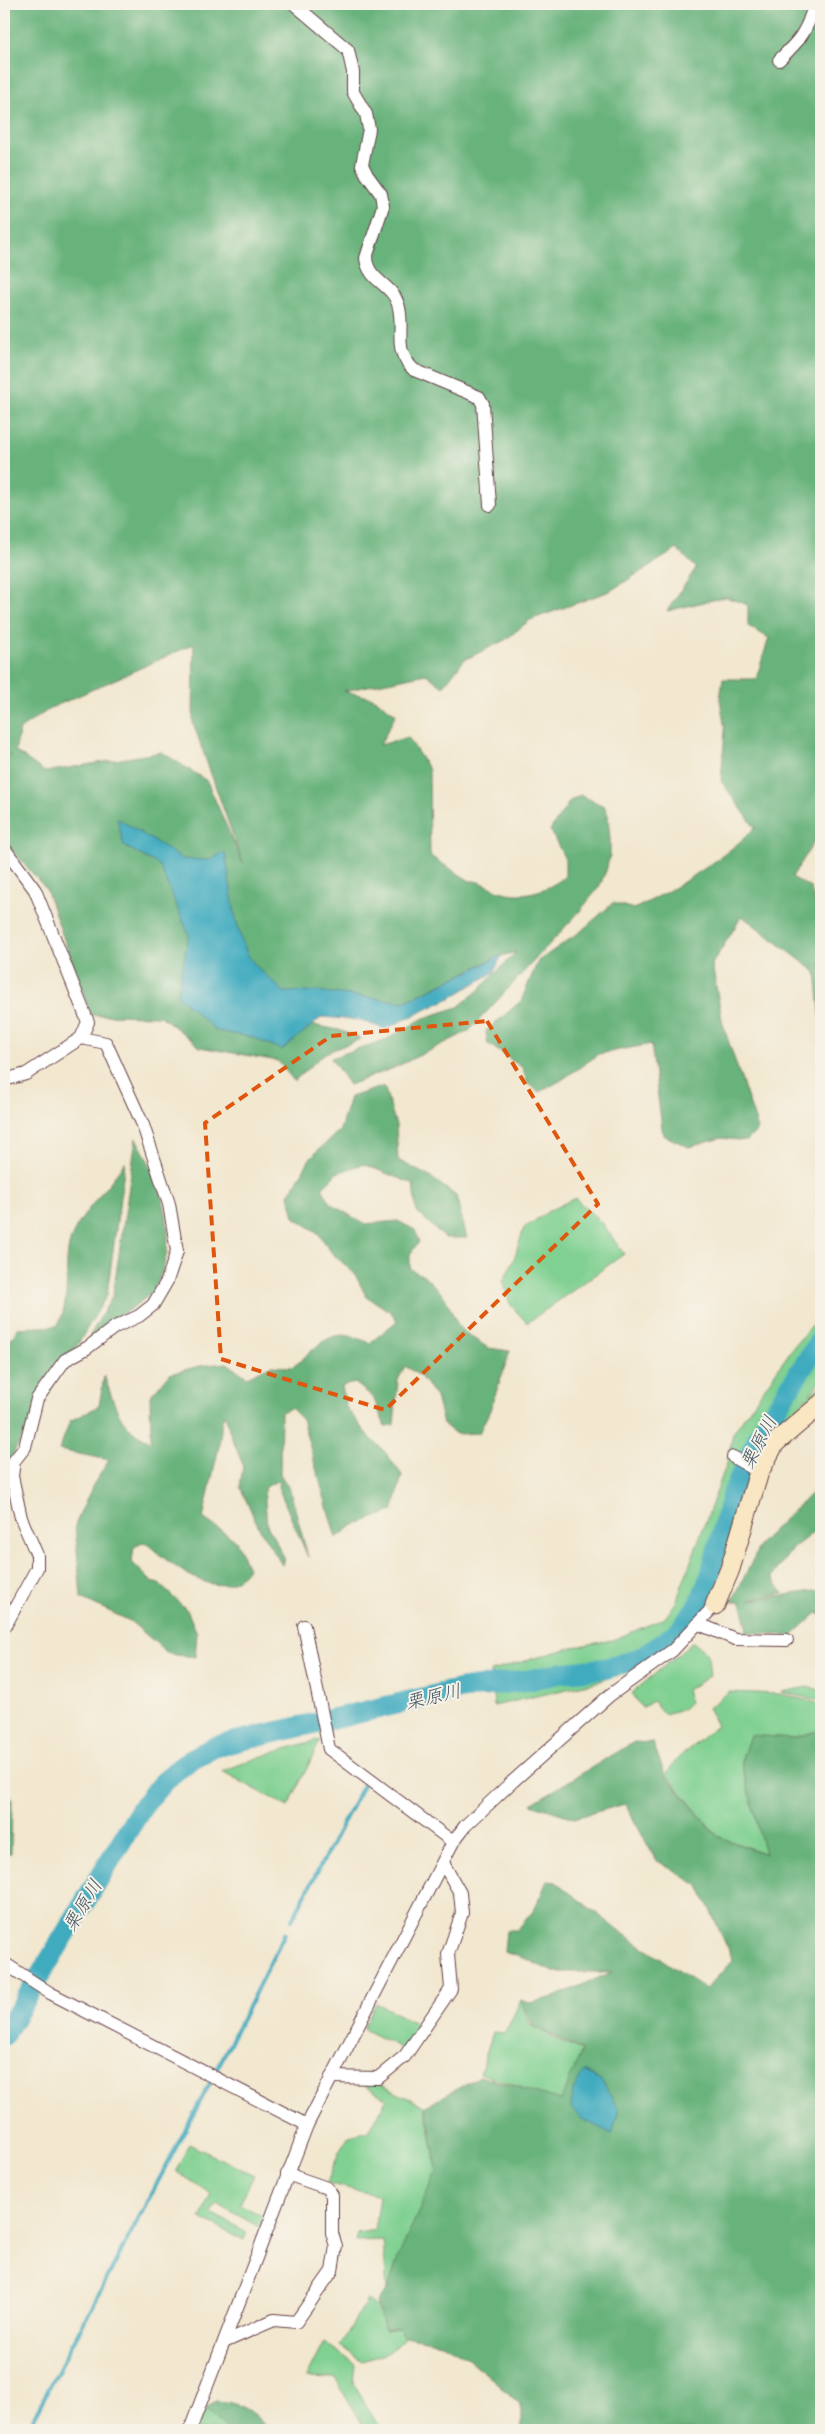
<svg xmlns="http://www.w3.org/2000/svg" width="825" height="2434" font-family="'Shantell Sans','Klee One',sans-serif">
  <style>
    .green { fill: #7fd091; stroke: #64785e }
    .forest { fill: #67b27b; stroke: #586853; fill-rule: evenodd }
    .water { fill: #40abbf; stroke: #456575 }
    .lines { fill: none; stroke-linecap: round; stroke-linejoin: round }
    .stream { stroke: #40abbf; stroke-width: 4 }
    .river { stroke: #40abbf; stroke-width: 21 }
    .street-casing { stroke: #633d44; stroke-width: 14 }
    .secondary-casing { stroke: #633d44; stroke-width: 21 }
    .street { stroke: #fff; stroke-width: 12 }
    .secondary { stroke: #f9e7c3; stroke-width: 19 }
    .marked { fill: none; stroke: #e0560e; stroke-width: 4; stroke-dasharray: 10 6; stroke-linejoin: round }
    .labels { text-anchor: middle; stroke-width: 4; stroke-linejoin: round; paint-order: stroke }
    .water-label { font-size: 19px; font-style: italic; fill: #465766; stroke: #f7f3e8 }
  </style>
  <rect width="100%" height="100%" fill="#f7f3e8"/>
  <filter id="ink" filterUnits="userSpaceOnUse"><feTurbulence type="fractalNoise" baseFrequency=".02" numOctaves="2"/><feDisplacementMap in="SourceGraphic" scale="10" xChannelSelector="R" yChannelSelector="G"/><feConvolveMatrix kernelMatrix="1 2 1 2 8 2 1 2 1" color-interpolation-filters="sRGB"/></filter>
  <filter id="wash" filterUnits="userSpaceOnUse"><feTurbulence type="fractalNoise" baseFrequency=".0096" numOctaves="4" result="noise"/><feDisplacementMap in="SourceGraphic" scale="20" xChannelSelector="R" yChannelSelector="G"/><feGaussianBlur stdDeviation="1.12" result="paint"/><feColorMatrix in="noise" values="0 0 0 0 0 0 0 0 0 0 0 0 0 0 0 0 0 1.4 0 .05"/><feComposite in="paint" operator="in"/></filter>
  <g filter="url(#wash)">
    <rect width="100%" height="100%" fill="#f2e7cf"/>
    <g class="green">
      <polygon points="575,1198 602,1223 624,1254 527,1323 510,1304 503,1282 514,1259 524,1228 549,1211"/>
      <polygon points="821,1315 821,1380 809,1395 821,1386 821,1392 809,1401 806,1398 764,1448 718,1579 700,1615 664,1651 601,1681 494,1706 491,1671 573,1647 613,1640 665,1618 676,1602 727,1463 733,1433 794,1346"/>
      <polygon points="693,1642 708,1654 710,1676 686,1690 690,1702 683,1709 664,1714 653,1701 642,1708 632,1693"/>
      <polygon points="807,1687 821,1690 821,1701 782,1692"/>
      <polygon points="729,1692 781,1694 821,1704 821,1730 793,1738 750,1736 741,1762 766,1854 717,1836 666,1774 678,1758 717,1726 708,1708"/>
      <polygon points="317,1740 320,1741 288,1807 222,1771 271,1753"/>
      <polygon points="521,2000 530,2025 560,2041 582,2050 562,2102 480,2073 493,2032 505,2033"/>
      <polygon points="376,2003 421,2026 403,2049 363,2029"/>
      <polygon points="367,2082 378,2084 425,2106 437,2170 387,2291 383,2240 355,2241 357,2233 375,2230 380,2196 327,2183 339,2152 349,2136 369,2131 387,2099 365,2086"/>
      <polygon points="189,2144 254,2175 240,2204 264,2217 259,2227 216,2203 211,2213 247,2232 244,2240 200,2218 211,2194 176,2171"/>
      <polygon points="367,2300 377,2307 385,2330 399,2328 404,2338 388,2353 362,2361 340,2346"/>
      <polygon points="324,2342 355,2364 353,2383 381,2430 366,2430 335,2378 306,2377"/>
      <polygon points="206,2409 228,2430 196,2430"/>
    </g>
    <g class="forest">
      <path d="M4 4H737L743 7 784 10 812 4 821 11V823L819 834 792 877 811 888 818 916H821V1022L816 972 742 916 712 964 723 1025 758 1129 747 1141 721 1138 689 1147 663 1135 651 1044 599 1054 560 1081 539 1092 527 1083 523 1068 487 1043 486 1031 521 1001 538 961 580 932 613 903 634 909C677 888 721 861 755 828L721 781 725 730 720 699 723 679H756L769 638 748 626V605L725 597 667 611 696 568 677 549 610 591 530 620 505 640 464 660 443 687 426 674 344 691 373 698 396 714 380 745 408 737 429 770 430 856 470 881C481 880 492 889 503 892 524 898 550 890 565 876V859L550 830 570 801 580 795 604 806 608 815 610 839V855L606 871 599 887 579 912 469 1031 396 1067 349 1085 331 1058 387 1039 424 1018 458 1007 479 990 516 952 495 958 404 1002 299 993 313 1025 339 1030 361 1039 325 1053 294 1081 278 1061 200 1047 161 1016 91 1015 46 889 4 841V761L11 754 4 758ZM194 644 193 723 243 864 207 781 162 752 45 772 15 751 20 729 51 708Z"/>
      <path d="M384 1086 396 1125 398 1160 432 1178 456 1196 467 1238H445L416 1211 413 1184 363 1164 337 1173 322 1188 330 1203 364 1224 398 1221 415 1230 419 1242 410 1254V1269L426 1277 444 1296 460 1329 488 1348 510 1351 490 1410 479 1433 456 1434 443 1424 436 1397 420 1376 405 1366 398 1380 394 1425 385 1426 373 1397 355 1383 342 1386 346 1407 364 1431 384 1451 402 1475 393 1511 352 1526 336 1538 302 1419 291 1408 281 1412 280 1474 290 1490 308 1557 278 1487 279 1480 264 1488 267 1525 284 1557 282 1565 260 1530 240 1487 243 1465 230 1433 225 1414 222 1420 219 1446 203 1518 236 1541 248 1568C222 1609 170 1564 145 1542L134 1547 132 1562 152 1582 159 1584 187 1610 197 1633 195 1657 169 1654 130 1621 81 1598 75 1525 93 1485 109 1460 59 1450 70 1421 99 1406 104 1376C116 1406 118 1428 151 1441L150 1396 170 1374 199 1366 227 1363 247 1377 270 1366 292 1367C298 1364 302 1359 307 1355 331 1333 340 1330 370 1343L397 1321 391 1312 366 1296 355 1274 332 1253 318 1233 294 1217 289 1195 311 1157 340 1130 350 1097Z"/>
      <path d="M136 1138C163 1186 183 1239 153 1291 147 1299 99 1330 88 1339L113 1295Z"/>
      <path d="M125 1162 107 1295 11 1457 9 1474 4 1476V1351L18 1328 57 1326C73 1299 62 1270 70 1242 76 1219 111 1184 125 1162Z"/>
      <polygon points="821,1484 821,1526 792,1549 772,1577 783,1593 750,1600 821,1590 821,1615 817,1613 793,1635 745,1632 747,1625 741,1602 732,1602 762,1541"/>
      <polygon points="821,1730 821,2430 521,2430 521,2404 468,2358 442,2343 404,2336 399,2328 385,2330 377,2301 387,2291 399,2255 437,2170 426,2106 480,2076 561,2100 582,2050 533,2026 521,2000 530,2003 554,1997 612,1972 553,1972 526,1959 504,1952 506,1930 517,1930 534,1910 547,1881 556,1882 621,1932 706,1989 733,1960 699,1886 656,1860 625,1804 574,1818 531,1804 634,1742 653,1743 665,1775 717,1836 765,1854 741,1762 750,1735 793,1738"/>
      <polygon points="4,1785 12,1800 11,1853 4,1855"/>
      <path d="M216 2401C241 2402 253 2412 269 2430H227L206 2409Z"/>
    </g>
    <g class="water">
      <path d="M117 818 183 859 209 860 225 852C232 885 232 921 247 953 252 965 274 982 284 992L317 991 404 1002 502 955 494 972 450 998 385 1029 359 1020 322 1017 282 1050 251 1037 216 1031 177 995 189 935 159 865 124 846Z"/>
      <polygon points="584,2071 602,2081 619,2110 612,2134 582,2119 571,2107 573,2091"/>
    </g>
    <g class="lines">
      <g class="stream">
        <polyline points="292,1920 363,1785"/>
        <polyline points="216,2071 285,1933"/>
        <polyline points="27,2430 210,2083"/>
      </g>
      <path class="river" d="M4 2035 141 1809C164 1778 182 1762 217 1746L461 1689 529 1680 561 1673 608 1668 636 1660 658 1647 681 1629 700 1602 711 1574 732 1495 760 1433 821 1339"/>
    </g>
  </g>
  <g filter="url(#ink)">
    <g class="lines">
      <defs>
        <g id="street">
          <path d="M294 4 348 50 353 72V92L366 114 369 129 362 165 367 175 381 194 383 206 366 258C368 281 392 284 398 304 406 329 391 349 414 370L479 397 483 404 490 505"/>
          <path d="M779 60C799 41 807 32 814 5L821 11"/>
          <polyline points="4,848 35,890 88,1022 81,1038 26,1074 4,1080"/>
          <polyline points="733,1457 759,1472"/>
          <polyline points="699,1624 735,1639 787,1640"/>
          <polyline points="304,1626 329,1749 453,1842"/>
          <polyline points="4,1628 37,1568 37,1555 21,1518 12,1476 14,1461 25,1447 37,1399 65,1360 87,1348 115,1327 139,1316 153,1305 167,1281 177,1251 169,1204 143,1125 106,1043 81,1038"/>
          <polyline points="4,1963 50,1993 307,2125"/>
          <polyline points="331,2077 378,2078 405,2056 451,1989 448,1954 462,1913 460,1893 443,1863"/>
          <polyline points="224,2342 274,2320 296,2322 332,2271 336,2246 332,2233 332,2195 327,2188 287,2174"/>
          <polyline points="190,2430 307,2125 453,1842 465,1826 512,1782 610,1695 673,1650 715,1605"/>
        </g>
        <polyline id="secondary" points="715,1605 730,1569 759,1472 775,1443 821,1404"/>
      </defs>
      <use href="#street" class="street-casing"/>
      <use href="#secondary" class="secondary-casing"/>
      <use href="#street" class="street"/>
      <use href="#secondary" class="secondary"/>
    </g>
  </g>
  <path class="marked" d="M487 1021 598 1204 385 1410 221 1359 205 1123 331 1036Z"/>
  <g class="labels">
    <g class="water-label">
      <text transform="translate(758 1442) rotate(-63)" y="7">栗原川</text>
      <text transform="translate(433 1696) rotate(-13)" y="7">栗原川</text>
      <text transform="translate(82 1905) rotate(-59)" y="7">栗原川</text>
    </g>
  </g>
  <rect width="825" height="2434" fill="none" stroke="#f7f3e8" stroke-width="20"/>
</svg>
